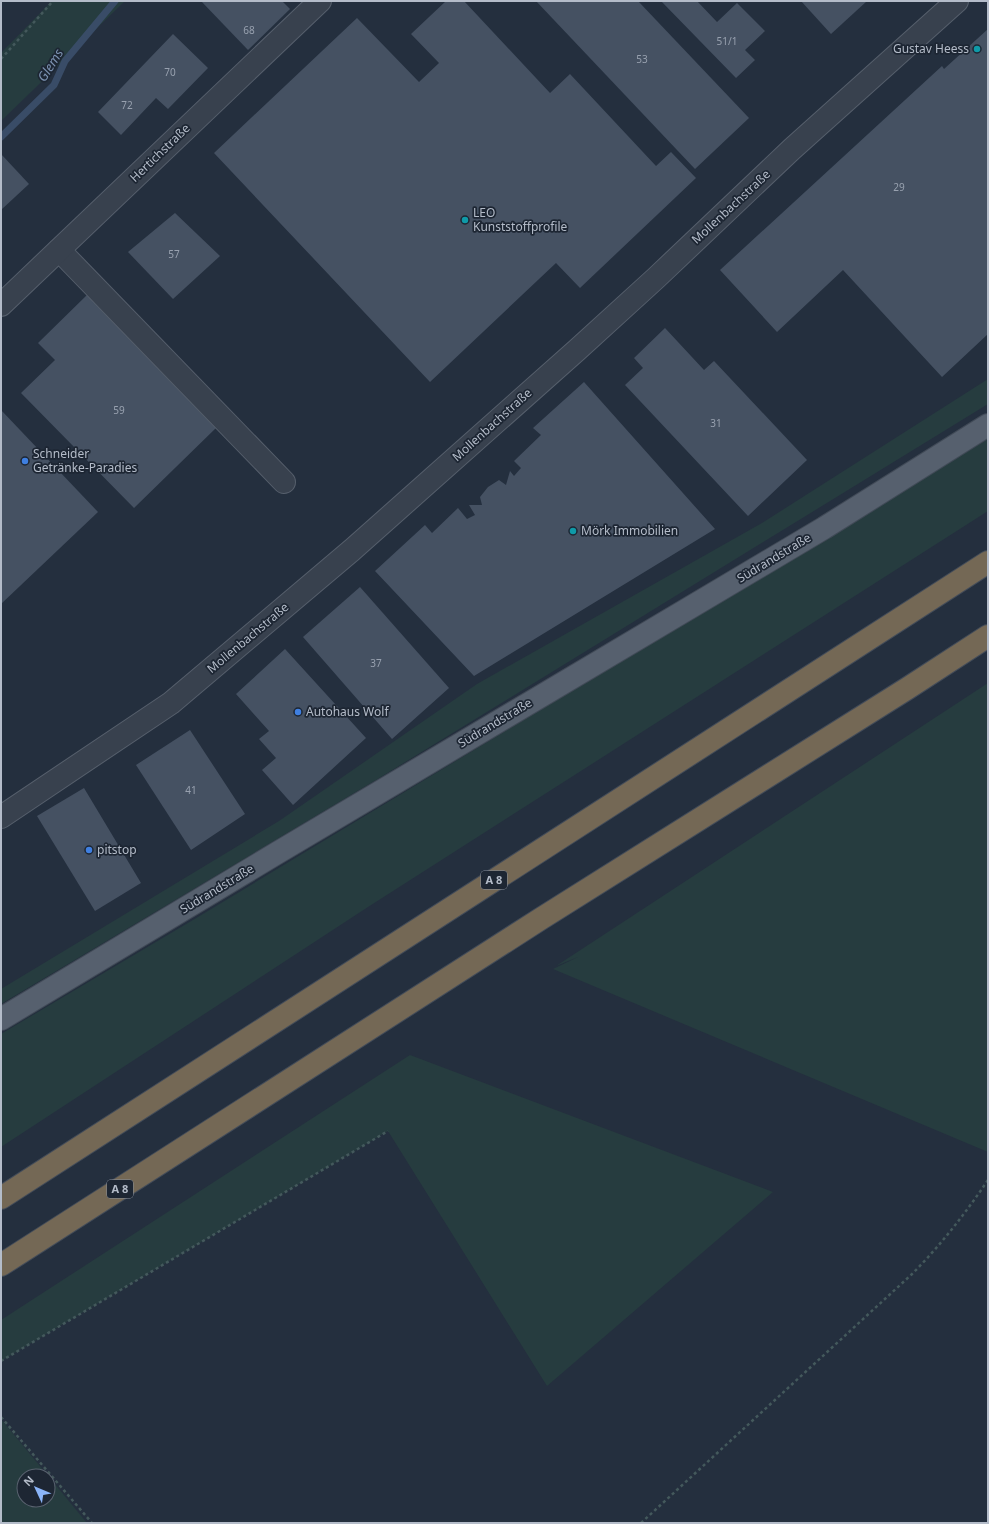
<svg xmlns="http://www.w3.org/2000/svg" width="989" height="1524" font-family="'Noto Sans',sans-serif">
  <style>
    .green { fill: #263c3f; fill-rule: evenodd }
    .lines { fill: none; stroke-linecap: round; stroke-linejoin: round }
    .stream { stroke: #394c67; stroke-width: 7 }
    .building { fill: #455162 }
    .minor-casing { stroke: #565f6c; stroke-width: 24 }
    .major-casing { stroke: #414a57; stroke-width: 24 }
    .highway-casing { stroke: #434c59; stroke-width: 24 }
    .path { stroke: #44595c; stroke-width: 2.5; stroke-dasharray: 3 3; stroke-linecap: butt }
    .minor { stroke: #38414e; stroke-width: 22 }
    .major { stroke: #56606e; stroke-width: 22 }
    .highway { stroke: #746855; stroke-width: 22 }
    .culture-dot { fill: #0f9aa8; stroke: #1d2633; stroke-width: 1.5 }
    .shop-dot { fill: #3f7fe0; stroke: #1d2633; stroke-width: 1.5 }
    .labels { text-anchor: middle; stroke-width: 3.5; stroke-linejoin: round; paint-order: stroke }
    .number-label { font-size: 10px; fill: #98a1af }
    .shield { fill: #1d2633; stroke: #878f9c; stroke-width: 1 }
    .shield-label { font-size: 11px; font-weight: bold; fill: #b4bcc9 }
    .poi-label { font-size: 12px; fill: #b4bcc9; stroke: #1d2633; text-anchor: start }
    .street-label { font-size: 12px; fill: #b4bcc9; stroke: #1d2633 }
    .water-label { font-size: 13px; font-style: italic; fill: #7c92b1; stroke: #1d2633 }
  </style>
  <rect width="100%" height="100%" fill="#242f3e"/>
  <g class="green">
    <polygon points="52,1 125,1 1,121 1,53"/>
    <polygon points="988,379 988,404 376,780 1,1004 1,989 279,821 477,684 762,523"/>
    <polygon points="988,439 988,511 368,907 1,1147 1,1034 198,917"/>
    <polygon points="988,683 988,1152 553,969 578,957 556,966"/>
    <polygon points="410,1055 773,1192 547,1386 388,1131 1,1361 1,1320"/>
    <path d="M1 1419 87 1523H1ZM24 1476H48V1500H24Z"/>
  </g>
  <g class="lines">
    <polyline class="stream" points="1,137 54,85 65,61 115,1"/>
  </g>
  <g class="building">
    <polygon points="201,1 282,1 290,9 248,50"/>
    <polygon points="446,1 464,1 550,93 570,74 656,166 671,152 696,178 580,288 556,263 430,382 214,153 357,18 419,82 439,63 411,34"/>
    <polygon points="536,1 638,1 749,118 695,169"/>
    <polygon points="661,1 697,1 717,22 737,3 765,31 745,50 755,60 736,78"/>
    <polygon points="801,1 867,1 831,34"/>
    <polygon points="988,29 988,334 942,377 843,270 777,332 720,270 942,66 944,69"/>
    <polygon points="173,34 208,68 168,109 156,98 121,135 98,112"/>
    <polygon points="1,154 29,184 1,210"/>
    <polygon points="175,213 220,256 173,299 128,252"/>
    <polygon points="88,294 217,427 134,508 21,393 55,360 38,343"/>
    <polygon points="665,328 704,370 714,361 807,460 748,516 625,385 643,368 634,358"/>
    <polygon points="584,382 715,529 474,676 375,571 425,525 432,533 458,508 467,519 475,515 469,505 482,505 480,497 488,487 499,480 506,485 510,471 514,476 521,468 514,461 541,435 533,428"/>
    <polygon points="1,410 98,512 1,604"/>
    <polygon points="360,587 449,688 392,739 303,637"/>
    <polygon points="285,649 366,738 293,805 262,770 276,758 259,739 269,731 236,694"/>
    <polygon points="190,730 245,814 191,850 136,765"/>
    <polygon points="84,788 141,883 95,911 37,816"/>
  </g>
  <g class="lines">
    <defs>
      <g id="minor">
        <polyline points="59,250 284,482"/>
        <polyline points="1,305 320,1"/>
        <polyline points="1,817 171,703 352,550 577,350 656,278 792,149 957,1"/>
      </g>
      <polyline id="major" points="1,1019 277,853 824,528 988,425"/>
      <g id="highway">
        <polyline points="1,1198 988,562"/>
        <polyline points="1,1265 542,918 908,688 988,636"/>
      </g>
    </defs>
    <use href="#minor" class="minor-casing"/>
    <use href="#major" class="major-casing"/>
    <use href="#highway" class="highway-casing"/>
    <g class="path">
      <polyline points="1,59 53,1"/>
      <polyline points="1,1361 388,1131"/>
      <polyline points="1,1417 92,1523"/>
      <path d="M641 1523 911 1275C940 1246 965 1214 988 1180"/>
    </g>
    <use href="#minor" class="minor"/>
    <use href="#major" class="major"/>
    <use href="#highway" class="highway"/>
  </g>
  <g class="culture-dot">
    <circle cx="977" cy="49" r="4"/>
    <circle cx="465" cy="220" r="4"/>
    <circle cx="573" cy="531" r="4"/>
  </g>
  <g class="shop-dot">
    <circle cx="25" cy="461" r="4"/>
    <circle cx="298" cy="712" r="4"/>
    <circle cx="89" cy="850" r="4"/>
  </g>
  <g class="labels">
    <g class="number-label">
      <text x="249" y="34">68</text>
      <text x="727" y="45">51/1</text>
      <text x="642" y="63">53</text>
      <text x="170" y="76">70</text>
      <text x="127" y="109">72</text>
      <text x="899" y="191">29</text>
      <text x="174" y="258">57</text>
      <text x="119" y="414">59</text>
      <text x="716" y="427">31</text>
      <text x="376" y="667">37</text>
      <text x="191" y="794">41</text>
    </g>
    <g class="shield">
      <rect x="481" y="871" width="26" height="18" rx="3"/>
      <rect x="107" y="1180" width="26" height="18" rx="3"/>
    </g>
    <g class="shield-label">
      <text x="494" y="884">A 8</text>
      <text x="120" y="1193">A 8</text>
    </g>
    <g class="poi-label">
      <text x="969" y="53" text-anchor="end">Gustav Heess</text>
      <text x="473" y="217">LEO<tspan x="473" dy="14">Kunststoffprofile</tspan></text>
      <text x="33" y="458">Schneider<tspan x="33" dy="14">Getränke-Paradies</tspan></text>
      <text x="581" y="535">Mörk Immobilien</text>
      <text x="306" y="716">Autohaus Wolf</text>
      <text x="97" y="854">pitstop</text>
    </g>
    <g class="street-label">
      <text transform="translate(160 153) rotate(-44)" y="4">Hertichstraße</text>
      <text transform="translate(731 207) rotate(-43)" y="4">Mollenbachstraße</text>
      <text transform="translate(492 425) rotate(-42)" y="4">Mollenbachstraße</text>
      <text transform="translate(774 558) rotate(-31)" y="4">Südrandstraße</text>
      <text transform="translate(248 638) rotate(-40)" y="4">Mollenbachstraße</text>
      <text transform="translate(495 723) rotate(-31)" y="4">Südrandstraße</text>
      <text transform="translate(217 889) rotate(-31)" y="4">Südrandstraße</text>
    </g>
    <g class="water-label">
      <text transform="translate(50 65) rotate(-58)" y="5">Glems</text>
    </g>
  </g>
  <rect width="989" height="1524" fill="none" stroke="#b4bcc9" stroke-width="4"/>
  <g transform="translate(36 1488) rotate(314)"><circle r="19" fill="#1d2633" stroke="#59626f"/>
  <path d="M0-3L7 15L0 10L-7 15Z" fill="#8ab4f8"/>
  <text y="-6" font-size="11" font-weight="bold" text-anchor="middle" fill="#b4bcc9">N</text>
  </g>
</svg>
